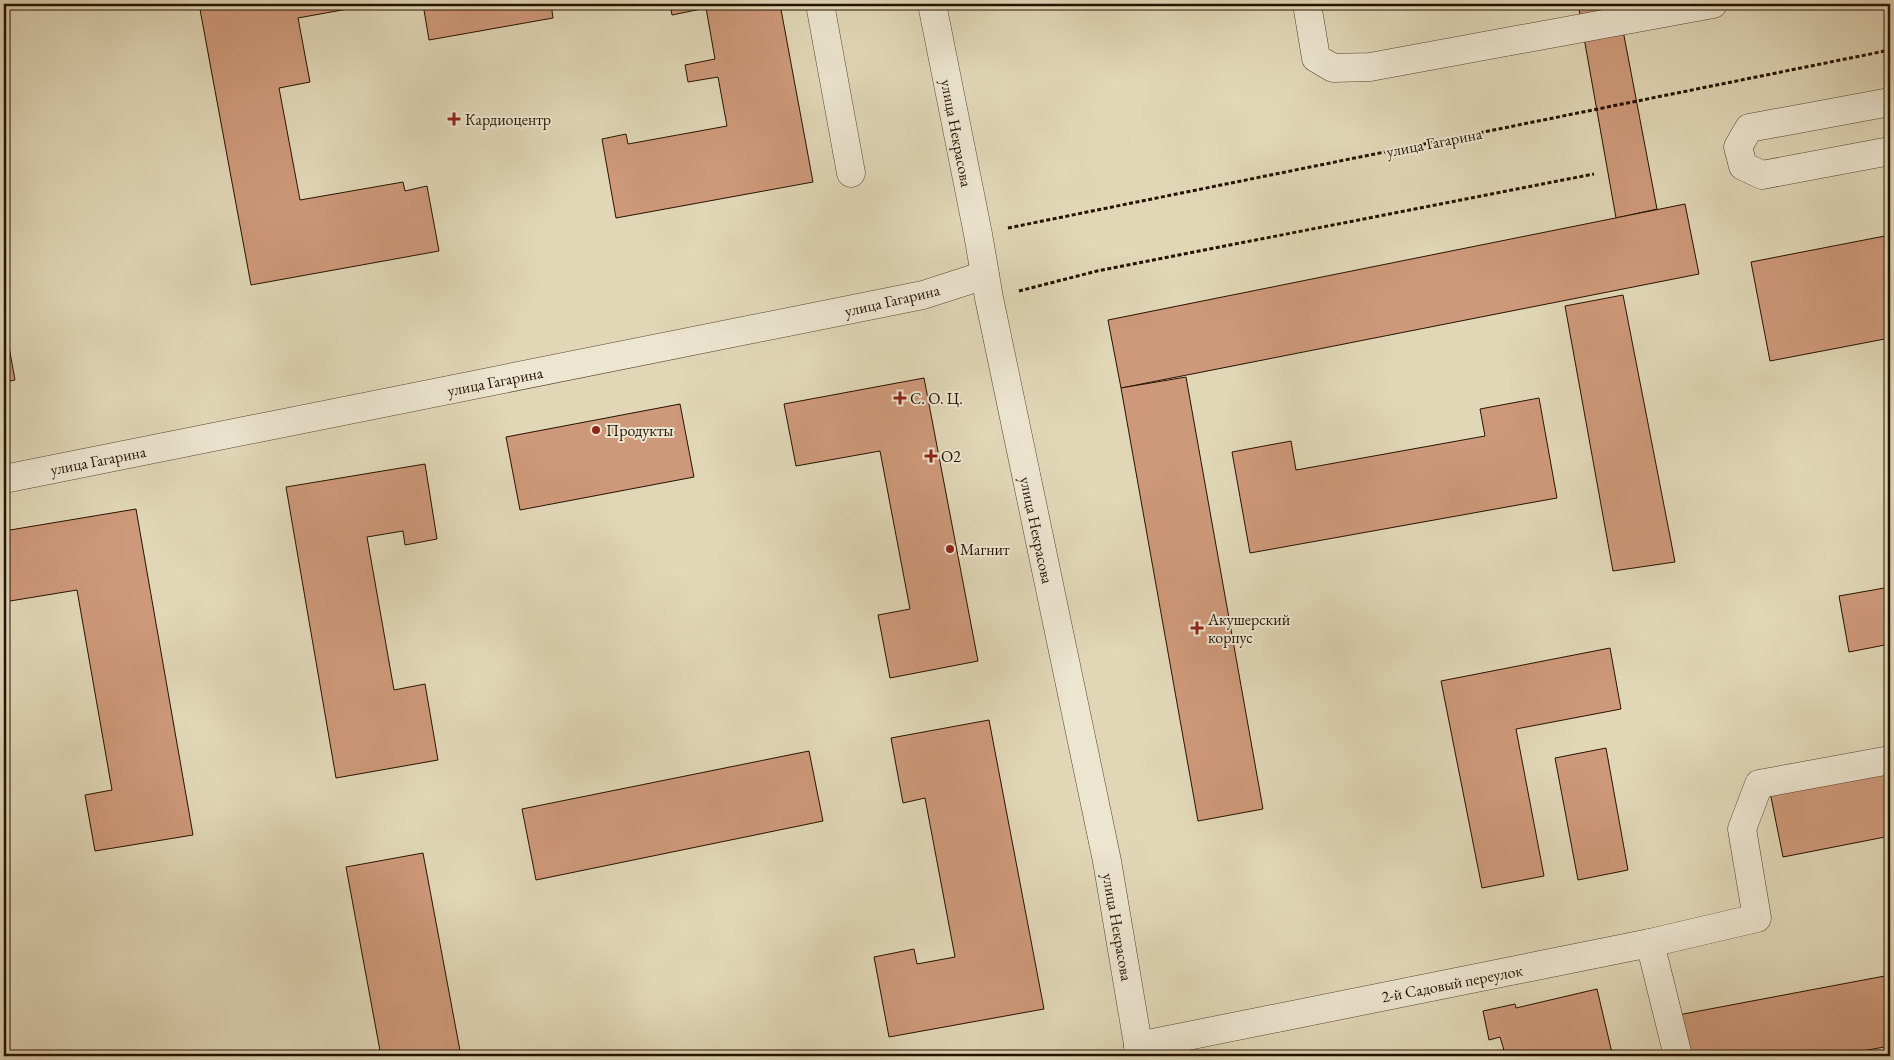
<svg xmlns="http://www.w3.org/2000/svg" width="1894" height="1060" font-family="'EB Garamond',serif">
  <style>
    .building { fill: #ce997a; stroke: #261200 }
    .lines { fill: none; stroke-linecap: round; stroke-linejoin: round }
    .minor-casing { stroke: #55432e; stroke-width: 29 }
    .path { stroke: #261200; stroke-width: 3; stroke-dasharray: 4 2.5; stroke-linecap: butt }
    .minor { stroke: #ece5d0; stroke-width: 28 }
    .poi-dot { fill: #8f2418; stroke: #ece5d0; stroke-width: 2 }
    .labels { text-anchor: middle; stroke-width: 4; stroke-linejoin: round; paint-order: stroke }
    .poi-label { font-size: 16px; fill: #261200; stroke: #ece5d0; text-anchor: start }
    .street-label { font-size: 16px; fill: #261200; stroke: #ece5d0 }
  </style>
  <rect width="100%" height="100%" fill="#e1d7b7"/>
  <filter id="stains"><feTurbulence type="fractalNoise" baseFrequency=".004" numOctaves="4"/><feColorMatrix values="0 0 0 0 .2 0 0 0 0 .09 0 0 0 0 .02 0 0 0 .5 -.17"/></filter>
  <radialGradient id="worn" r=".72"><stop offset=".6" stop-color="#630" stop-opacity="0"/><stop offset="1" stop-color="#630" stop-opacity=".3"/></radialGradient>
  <g class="building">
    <polygon points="199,4 375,4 298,18 310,82 279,88 300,200 403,182 405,191 427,186 439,251 251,285"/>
    <polygon points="423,4 551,4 553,18 429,40"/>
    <polygon points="670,4 780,4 813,182 616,218 602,139 626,134 628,144 727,126 718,77 688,82 685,65 715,59 706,8 672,15"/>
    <polygon points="1578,4 1618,4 1657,209 1616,218"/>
    <polygon points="1685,204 1699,274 1121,388 1108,320"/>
    <polygon points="1890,235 1890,338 1770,361 1751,262"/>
    <polygon points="1623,295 1675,562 1613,571 1565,306"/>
    <polygon points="4,319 15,380 4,382"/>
    <polygon points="1186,377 1263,809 1198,821 1121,388"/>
    <polygon points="924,378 978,661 890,678 878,615 910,609 880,451 796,466 784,404"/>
    <polygon points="1539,398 1557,498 1250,553 1232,452 1291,441 1296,470 1485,436 1480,409"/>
    <polygon points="680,404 694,477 520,510 506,437"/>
    <polygon points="425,464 437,539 405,545 403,531 367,537 394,690 425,684 438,760 336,778 286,487"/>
    <polygon points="136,509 193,835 95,851 85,795 112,790 77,590 4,602 4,531"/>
    <polygon points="1890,587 1890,644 1849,652 1839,596"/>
    <polygon points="1610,648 1621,709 1516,729 1544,876 1482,888 1441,681"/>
    <polygon points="989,720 1044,1009 889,1037 874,957 914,949 917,964 955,957 925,798 903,803 891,738"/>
    <polygon points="1606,748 1628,870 1578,880 1555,758"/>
    <polygon points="809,751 823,821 536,880 522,809"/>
    <polygon points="1890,764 1890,836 1783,857 1769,787"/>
    <polygon points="423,853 461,1056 381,1056 346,867"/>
    <polygon points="1890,975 1890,1046 1834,1056 1686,1056 1678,1015"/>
    <polygon points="1597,989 1612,1053 1599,1056 1500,1056 1498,1051 1504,1050 1500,1037 1489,1040 1483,1011 1515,1004 1516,1008"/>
  </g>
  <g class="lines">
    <defs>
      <g id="minor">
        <polyline points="820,4 851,173"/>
        <polyline points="932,4 978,234 989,298 1107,861 1140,1056"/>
        <polyline points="1307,4 1316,58 1333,68 1370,67 1713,4"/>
        <polyline points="1890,102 1749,128 1738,147 1743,166 1762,175 1890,151"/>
        <polyline points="4,479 923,295 985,275"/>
        <polyline points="1650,943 1757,918 1742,829 1759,784 1890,760"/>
        <polyline points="1138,1046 1650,943 1678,1056"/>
      </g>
    </defs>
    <use href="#minor" class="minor-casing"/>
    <g class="path">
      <polyline points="1008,228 1890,50"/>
      <polyline points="1019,291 1097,271 1594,174"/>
    </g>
    <use href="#minor" class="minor"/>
  </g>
  <g class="poi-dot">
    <path d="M451.5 111.5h5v5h5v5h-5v5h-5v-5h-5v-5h5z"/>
    <path d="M897.5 390.5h5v5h5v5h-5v5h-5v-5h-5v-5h5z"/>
    <circle cx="596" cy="430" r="5"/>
    <path d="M928.5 448.5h5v5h5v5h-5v5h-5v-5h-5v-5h5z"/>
    <circle cx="950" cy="549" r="5"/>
    <path d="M1194.5 620.5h5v5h5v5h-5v5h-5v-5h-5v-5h5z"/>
  </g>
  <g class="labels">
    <g class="poi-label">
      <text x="465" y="125">Кардиоцентр</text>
      <text x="910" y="404">С. О. Ц.</text>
      <text x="606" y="436">Продукты</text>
      <text x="941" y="462">O2</text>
      <text x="960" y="555">Магнит</text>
      <text x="1208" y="625">Акушерский<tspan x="1208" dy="18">корпус</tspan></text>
    </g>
    <g class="street-label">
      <text transform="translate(957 133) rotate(79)" y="6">улица Некрасова</text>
      <text transform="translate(1434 142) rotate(-11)" y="6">улица Гагарина</text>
      <text transform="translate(892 300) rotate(-13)" y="6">улица Гагарина</text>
      <text transform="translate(495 381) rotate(-11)" y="6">улица Гагарина</text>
      <text transform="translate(98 460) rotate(-11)" y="6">улица Гагарина</text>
      <text transform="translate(1037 530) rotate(78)" y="6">улица Некрасова</text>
      <text transform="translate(1118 927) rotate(80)" y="6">улица Некрасова</text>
      <text transform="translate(1452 983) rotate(-11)" y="6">2-й Садовый переулок</text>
    </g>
  </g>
  <rect width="1894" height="1060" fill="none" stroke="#e1d7b7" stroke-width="20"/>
  <rect x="5" y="5" width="1884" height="1050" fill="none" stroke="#261200" stroke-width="2.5"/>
  <rect x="10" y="10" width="1874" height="1040" fill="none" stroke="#261200"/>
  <rect width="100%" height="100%" filter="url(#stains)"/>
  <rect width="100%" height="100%" fill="url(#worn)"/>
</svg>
